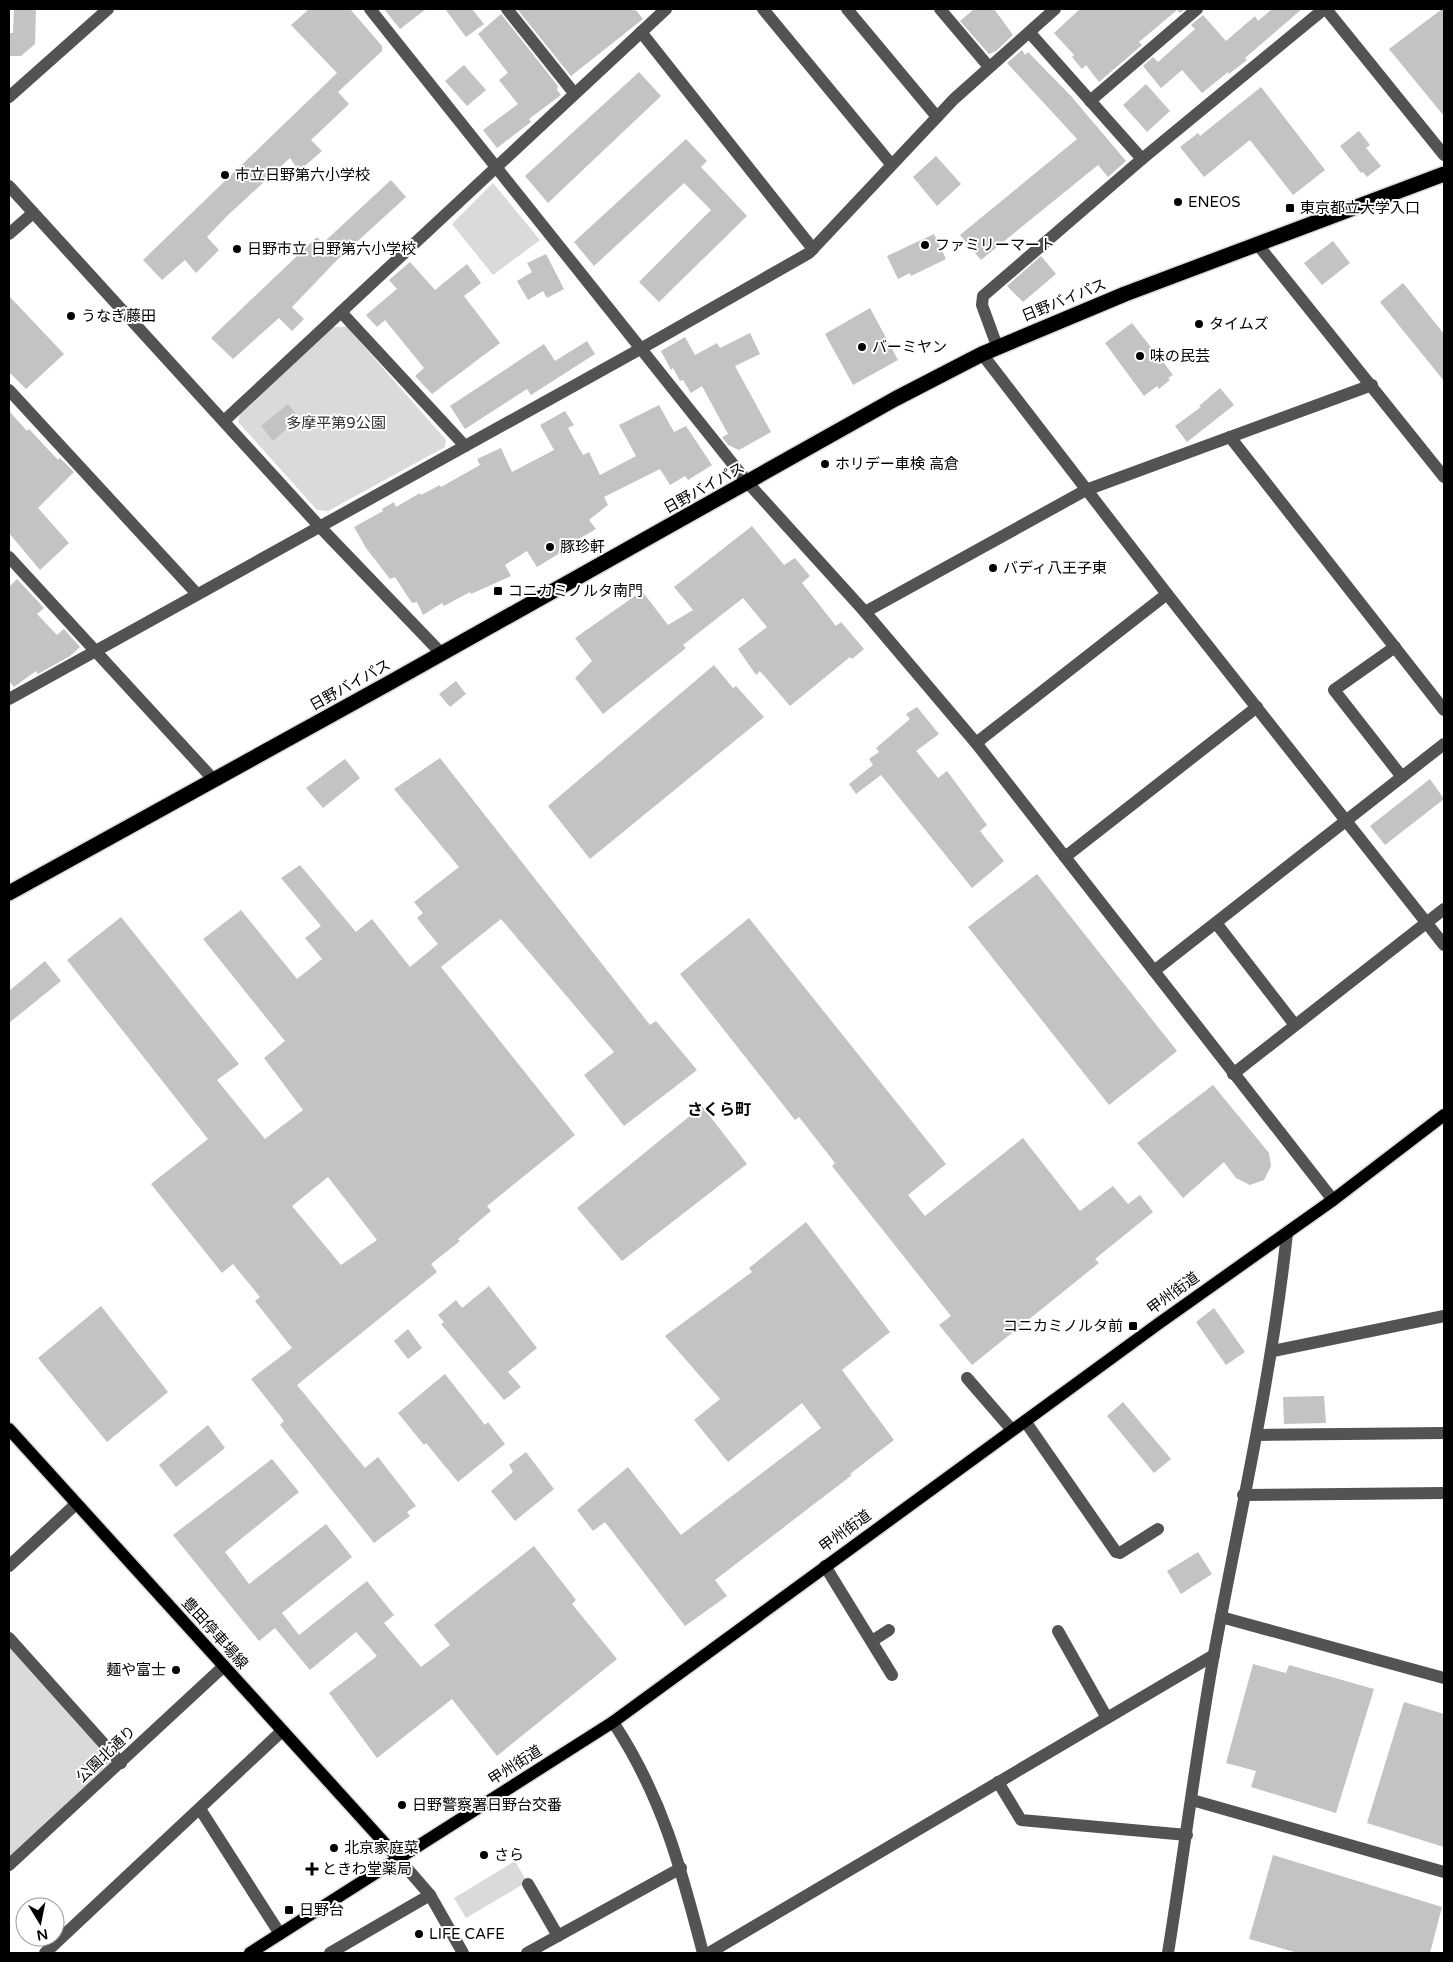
<svg xmlns="http://www.w3.org/2000/svg" width="1453" height="1962" font-family="'Varela Round','Noto Sans JP',sans-serif">
  <style>
    .green { fill: #dadada }
    .building { fill: #c3c3c3; fill-rule: evenodd }
    .lines { fill: none; stroke-linecap: round; stroke-linejoin: round }
    .major-casing { stroke: #dbdbdb; stroke-width: 15 }
    .highway-casing { stroke: #dbdbdb; stroke-width: 18 }
    .minor { stroke: #535353; stroke-width: 12 }
    .major { stroke: #000; stroke-width: 12 }
    .highway { stroke: #000; stroke-width: 15 }
    .poi-dot { fill: #000; stroke: #fff; stroke-width: 2 }
    .labels { text-anchor: middle; stroke-width: 4; stroke-linejoin: round; paint-order: stroke }
    .poi-label { font-size: 15px; fill: #000; stroke: #fff; text-anchor: start }
    .street-label { font-size: 15px; fill: #000; stroke: #fff }
    .park-label { font-size: 15px; fill: #313131; stroke: #fff }
    .neighbourhood-label { font-size: 16px; font-weight: bold; fill: #000; stroke: #fff }
  </style>
  <rect width="100%" height="100%" fill="#fff"/>
  <g class="green">
    <polygon points="493,183 540,240 493,275 452,224"/>
    <polygon points="333,327 347,327 446,440 445,447 328,511 317,510 238,422 240,414"/>
    <polygon points="9,1638 121,1763 9,1865"/>
    <polygon points="515,1861 527,1882 466,1918 454,1898"/>
  </g>
  <g class="building">
    <polygon points="14,9 36,9 35,44 21,56 9,56 9,33 13,33"/>
    <polygon points="309,9 350,9 382,46 382,51 338,92 349,104 311,140 322,151 299,171 290,158 227,216 207,237 219,250 196,273 185,260 162,280 143,260 337,73 291,25"/>
    <polygon points="384,9 426,9 400,29"/>
    <polygon points="445,9 472,9 484,24 466,37"/>
    <polygon points="517,9 635,9 643,19 571,76"/>
    <polygon points="974,9 994,9 1013,35 996,51 989,54 960,21"/>
    <polygon points="1080,9 1185,9 1180,13 1177,10 1139,42 1142,45 1099,82 1086,65 1082,69 1072,57 1074,55 1054,33"/>
    <polygon points="1272,9 1302,9 1245,58 1247,60 1229,74 1228,72 1202,93 1182,70 1161,88 1143,66 1153,57 1158,62 1195,29 1191,25 1203,15 1226,41 1255,16 1258,21"/>
    <polygon points="1442,9 1444,9 1444,116 1389,49"/>
    <polygon points="501,14 558,86 557,90 561,95 529,119 531,122 497,148 483,130 518,104 499,80 508,73 478,34"/>
    <polygon points="1022,50 1025,55 1028,52 1071,96 1126,161 1108,177 1098,165 981,260 960,235 1077,139 1007,63"/>
    <polygon points="464,65 486,90 467,106 445,81"/>
    <polygon points="639,72 661,96 548,203 525,176"/>
    <polygon points="1146,84 1170,111 1147,132 1123,105"/>
    <polygon points="1261,87 1325,170 1293,195 1250,140 1204,177 1180,147 1198,133 1200,136"/>
    <polygon points="1359,131 1370,145 1366,148 1381,166 1367,177 1363,172 1361,173 1340,146"/>
    <polygon points="686,139 707,161 701,167 747,216 659,302 639,282 711,210 684,183 594,266 574,242"/>
    <polygon points="936,156 961,184 937,206 913,177"/>
    <polygon points="391,180 406,197 338,259 292,307 304,319 292,331 279,318 233,359 211,338 317,237 323,243"/>
    <polygon points="934,234 946,259 911,276 910,273 898,279 887,256"/>
    <polygon points="1333,241 1350,263 1322,285 1304,263"/>
    <polygon points="546,254 564,289 547,298 543,291 528,300 517,281 532,272 527,263"/>
    <polygon points="1041,256 1056,274 1023,302 1007,286"/>
    <polygon points="410,262 435,290 467,264 481,283 464,296 500,343 432,394 415,376 424,368 385,320 377,327 366,315 397,289 389,280"/>
    <polygon points="1403,283 1444,334 1444,381 1380,302"/>
    <polygon points="9,296 64,354 26,389 9,372"/>
    <polygon points="870,308 898,360 853,385 825,334"/>
    <polygon points="1132,323 1153,350 1158,347 1168,360 1164,363 1173,375 1168,378 1170,380 1159,389 1157,386 1144,396 1105,343"/>
    <polygon points="750,333 760,354 735,366 771,432 739,450 728,445 722,437 728,434 702,386 691,393 683,380 680,381 673,368 671,370 661,351 685,337 695,355 717,343 720,348"/>
    <polygon points="587,341 595,354 531,395 527,389 465,429 450,406 544,344 555,361"/>
    <polygon points="1220,388 1234,405 1187,442 1175,426 1201,407 1199,406"/>
    <polygon points="288,404 299,418 273,441 261,426"/>
    <polygon points="659,405 674,432 686,426 712,465 688,480 685,476 670,485 660,469 604,497 608,505 589,520 596,529 572,543 573,545 537,567 527,551 505,565 511,576 471,594 470,592 444,606 442,603 423,615 417,602 412,603 395,577 390,579 366,548 354,527 383,511 382,509 394,502 396,507 420,493 421,495 440,485 441,487 480,465 477,459 501,448 512,472 554,450 540,425 565,411 574,425 568,428 583,455 589,452 600,475 636,456 619,425"/>
    <polygon points="9,411 27,431 29,429 58,460 60,458 74,472 38,508 69,543 40,570 9,533"/>
    <polygon points="752,526 784,565 795,558 810,576 802,583 836,626 841,622 864,649 852,659 850,657 790,706 760,671 756,675 738,649 767,627 743,598 683,645 686,648 603,714 575,678 592,661 575,638 642,591 668,625 693,610 674,587"/>
    <polygon points="17,579 44,608 37,614 57,635 64,629 80,647 70,656 38,674 36,671 14,687 9,681 9,587"/>
    <polygon points="714,665 733,688 736,686 764,717 590,859 548,806"/>
    <polygon points="456,681 466,694 450,707 439,694"/>
    <polygon points="917,707 939,734 916,751 938,778 947,771 987,825 980,831 1004,861 972,888 881,775 856,794 849,784 873,765 869,759 879,752 876,748 910,719 906,714"/>
    <path d="M440 758 650 1025 656 1021 697 1070 624 1126 584 1075 614 1052 501 919 441 967 575 1135 487 1206 491 1211 458 1239 460 1241 431 1264 437 1272 297 1385 365 1468 378 1457 416 1506 407 1512 410 1516 374 1543 280 1425 284 1421 251 1379 292 1348 255 1301 260 1297 233 1264 222 1273 151 1184 208 1139 67 960 121 917 239 1064 217 1080 265 1139 303 1110 264 1058 285 1041 203 939 241 910 297 979 322 959 305 938 321 926 281 878 300 865 356 932 372 919 410 967 438 944 417 918 423 913 414 902 459 867 394 789ZM328 1177 377 1240 341 1265 292 1206Z"/>
    <polygon points="345,759 360,778 323,808 306,788"/>
    <polygon points="1430,779 1444,799 1385,845 1370,826"/>
    <polygon points="1037,874 1177,1051 1109,1105 968,927"/>
    <polygon points="749,918 946,1164 908,1195 925,1216 1023,1138 1080,1211 1113,1186 1128,1204 1140,1195 1153,1212 1095,1259 1099,1263 972,1365 939,1325 951,1316 832,1166 835,1163 799,1117 795,1120 680,974"/>
    <polygon points="45,961 61,981 9,1023 9,991"/>
    <polygon points="1213,1085 1269,1153 1271,1166 1264,1180 1250,1185 1236,1178 1224,1162 1183,1198 1137,1143"/>
    <polygon points="702,1106 747,1164 622,1261 577,1208"/>
    <polygon points="806,1222 890,1332 842,1370 894,1440 850,1474 852,1475 715,1580 727,1596 685,1626 605,1522 593,1531 577,1510 628,1467 681,1535 821,1428 802,1403 728,1462 694,1420 720,1399 665,1336 752,1272 749,1268"/>
    <polygon points="489,1286 537,1348 508,1372 521,1387 504,1400 441,1324 444,1322 438,1315 456,1300 462,1308"/>
    <polygon points="101,1306 168,1392 107,1442 38,1358"/>
    <polygon points="1214,1308 1245,1352 1226,1365 1196,1322"/>
    <polygon points="408,1329 422,1348 408,1359 394,1341"/>
    <polygon points="445,1374 485,1425 488,1422 505,1444 458,1482 426,1443 424,1445 398,1413"/>
    <polygon points="1324,1396 1326,1423 1284,1424 1283,1397"/>
    <polygon points="1123,1402 1171,1459 1154,1473 1107,1416"/>
    <polygon points="208,1425 225,1448 176,1487 159,1465"/>
    <polygon points="526,1452 554,1489 515,1521 491,1491 513,1472 509,1465"/>
    <polygon points="272,1459 299,1492 225,1552 249,1584 326,1524 352,1557 282,1613 299,1635 367,1581 394,1615 384,1623 421,1667 450,1645 434,1625 534,1546 576,1600 572,1604 617,1659 497,1756 452,1699 377,1758 329,1693 377,1656 356,1632 310,1670 275,1628 259,1641 173,1535"/>
    <polygon points="1198,1552 1212,1574 1181,1594 1167,1571"/>
    <polygon points="1253,1664 1286,1673 1289,1665 1374,1689 1336,1813 1251,1787 1256,1771 1226,1763"/>
    <polygon points="1404,1702 1444,1714 1444,1847 1367,1823"/>
    <polygon points="1273,1855 1442,1907 1430,1953 1298,1953 1249,1939"/>
  </g>
  <g class="lines">
    <defs>
      <g id="major">
        <polyline points="9,1429 398,1858"/>
        <polyline points="250,1953 613,1722 1158,1324 1333,1200 1444,1115"/>
      </g>
      <polyline id="highway" points="9,893 391,682 895,399 982,354 1125,294 1444,174"/>
    </defs>
    <use href="#major" class="major-casing"/>
    <use href="#highway" class="highway-casing"/>
    <g class="minor">
      <polyline points="370,9 748,483 865,612 976,743 1333,1200"/>
      <polyline points="507,9 574,93"/>
      <polyline points="763,9 891,164"/>
      <polyline points="847,9 937,117"/>
      <polyline points="940,9 989,67"/>
      <polyline points="1326,9 1444,155"/>
      <polyline points="641,32 813,249"/>
      <polyline points="1030,33 1142,159"/>
      <polyline points="9,97 108,9"/>
      <polyline points="1090,101 1197,9"/>
      <polyline points="9,186 320,527 441,653"/>
      <polyline points="9,234 33,213"/>
      <polyline points="1258,245 1444,477"/>
      <polyline points="341,312 465,446"/>
      <polyline points="997,346 982,305 983,296 1142,159 1324,9"/>
      <polyline points="982,354 1167,594 1444,945"/>
      <polyline points="9,390 197,594"/>
      <polyline points="224,421 666,9"/>
      <polyline points="1230,437 1444,710"/>
      <polyline points="9,557 213,779"/>
      <polyline points="865,612 1086,490 1372,385"/>
      <polyline points="1395,647 1334,690 1402,777"/>
      <polyline points="9,699 642,348 809,253 954,99 1055,9"/>
      <polyline points="976,743 1167,594"/>
      <polyline points="1065,857 1257,707"/>
      <polyline points="1216,923 1295,1025"/>
      <polyline points="1154,971 1444,744"/>
      <polyline points="1233,1074 1444,909"/>
      <polyline points="1273,1351 1444,1316"/>
      <polyline points="967,1378 1012,1430"/>
      <polyline points="1025,1421 1116,1552 1120,1553 1158,1529"/>
      <polyline points="1258,1435 1444,1433"/>
      <polyline points="1243,1495 1444,1493"/>
      <polyline points="9,1566 76,1504"/>
      <polyline points="825,1566 892,1675"/>
      <polyline points="1221,1617 1444,1678"/>
      <polyline points="1058,1631 1107,1718"/>
      <polyline points="9,1638 121,1763"/>
      <polyline points="872,1641 889,1630"/>
      <path d="M613 1722C662 1796 681 1868 703 1953"/>
      <polyline points="998,1782 1021,1820 1187,1835"/>
      <polyline points="1192,1800 1444,1872"/>
      <polyline points="200,1809 280,1934"/>
      <polyline points="398,1858 430,1895 463,1953"/>
      <polyline points="9,1865 224,1666"/>
      <polyline points="528,1884 558,1936"/>
      <polyline points="45,1953 282,1731"/>
      <polyline points="330,1953 430,1895"/>
      <polyline points="527,1953 681,1868"/>
      <polyline points="709,1953 1214,1655"/>
      <path d="M1168 1953C1184 1854 1196 1753 1214 1654 1240 1513 1272 1375 1287 1233"/>
    </g>
    <use href="#major" class="major"/>
    <use href="#highway" class="highway"/>
  </g>
  <g class="poi-dot">
    <circle cx="225" cy="175" r="5"/>
    <circle cx="1178" cy="202" r="5"/>
    <rect x="1285" y="203" width="10" height="10" rx="2.5"/>
    <circle cx="925" cy="245" r="5"/>
    <circle cx="237" cy="249" r="5"/>
    <circle cx="71" cy="316" r="5"/>
    <circle cx="1199" cy="324" r="5"/>
    <circle cx="862" cy="347" r="5"/>
    <circle cx="1140" cy="356" r="5"/>
    <circle cx="825" cy="464" r="5"/>
    <circle cx="550" cy="547" r="5"/>
    <circle cx="993" cy="568" r="5"/>
    <rect x="493" y="586" width="10" height="10" rx="2.5"/>
    <rect x="1128" y="1321" width="10" height="10" rx="2.5"/>
    <circle cx="176" cy="1670" r="5"/>
    <circle cx="402" cy="1805" r="5"/>
    <circle cx="334" cy="1848" r="5"/>
    <circle cx="484" cy="1855" r="5"/>
    <path d="M309.5 1861.5h5v5h5v5h-5v5h-5v-5h-5v-5h5z"/>
    <rect x="284" y="1905" width="10" height="10" rx="2.5"/>
    <circle cx="419" cy="1934" r="5"/>
  </g>
  <g class="labels">
    <g class="poi-label">
      <text x="235" y="180">市立日野第六小学校</text>
      <text x="1188" y="207">ENEOS</text>
      <text x="1300" y="213">東京都立大学入口</text>
      <text x="935" y="250">ファミリーマート</text>
      <text x="247" y="254">日野市立 日野第六小学校</text>
      <text x="81" y="321">うなぎ藤田</text>
      <text x="1209" y="329">タイムズ</text>
      <text x="872" y="352">バーミヤン</text>
      <text x="1150" y="361">味の民芸</text>
      <text x="835" y="469">ホリデー車検 高倉</text>
      <text x="560" y="552">豚珍軒</text>
      <text x="1003" y="573">バディ八王子東</text>
      <text x="508" y="596">コニカミノルタ南門</text>
      <text x="1123" y="1331" text-anchor="end">コニカミノルタ前</text>
      <text x="166" y="1675" text-anchor="end">麺や富士</text>
      <text x="412" y="1810">日野警察署日野台交番</text>
      <text x="344" y="1853">北京家庭菜</text>
      <text x="494" y="1860">さら</text>
      <text x="322" y="1874">ときわ堂薬局</text>
      <text x="299" y="1915">日野台</text>
      <text x="429" y="1939">LIFE CAFE</text>
    </g>
    <g class="street-label">
      <text transform="translate(1064 300) rotate(-22)" y="5">日野バイパス</text>
      <text transform="translate(704 488) rotate(-29)" y="5">日野バイパス</text>
      <text transform="translate(350 685) rotate(-29)" y="5">日野バイパス</text>
      <text transform="translate(1173 1293) rotate(-36)" y="5">甲州街道</text>
      <text transform="translate(845 1531) rotate(-36)" y="5">甲州街道</text>
      <text transform="translate(215 1633) rotate(48)" y="5">豊田停車場線</text>
      <text transform="translate(106 1754) rotate(-43)" y="5">公園北通り</text>
      <text transform="translate(515 1765) rotate(-32)" y="5">甲州街道</text>
    </g>
    <g class="park-label">
      <text x="336" y="428">多摩平第9公園</text>
    </g>
    <g class="neighbourhood-label">
      <text x="719" y="1115">さくら町</text>
    </g>
  </g>
  <rect width="1453" height="1962" fill="none" stroke="#000000" stroke-width="20"/>
  <g transform="translate(40 1922) rotate(170)"><circle r="24" fill="#ffffff" stroke="#999999"/>
  <path d="M0-4L9 19L0 12L-9 19Z" fill="#000000"/>
  <text y="-8" font-size="14" font-weight="bold" text-anchor="middle" fill="#000000">N</text>
  </g>
</svg>
